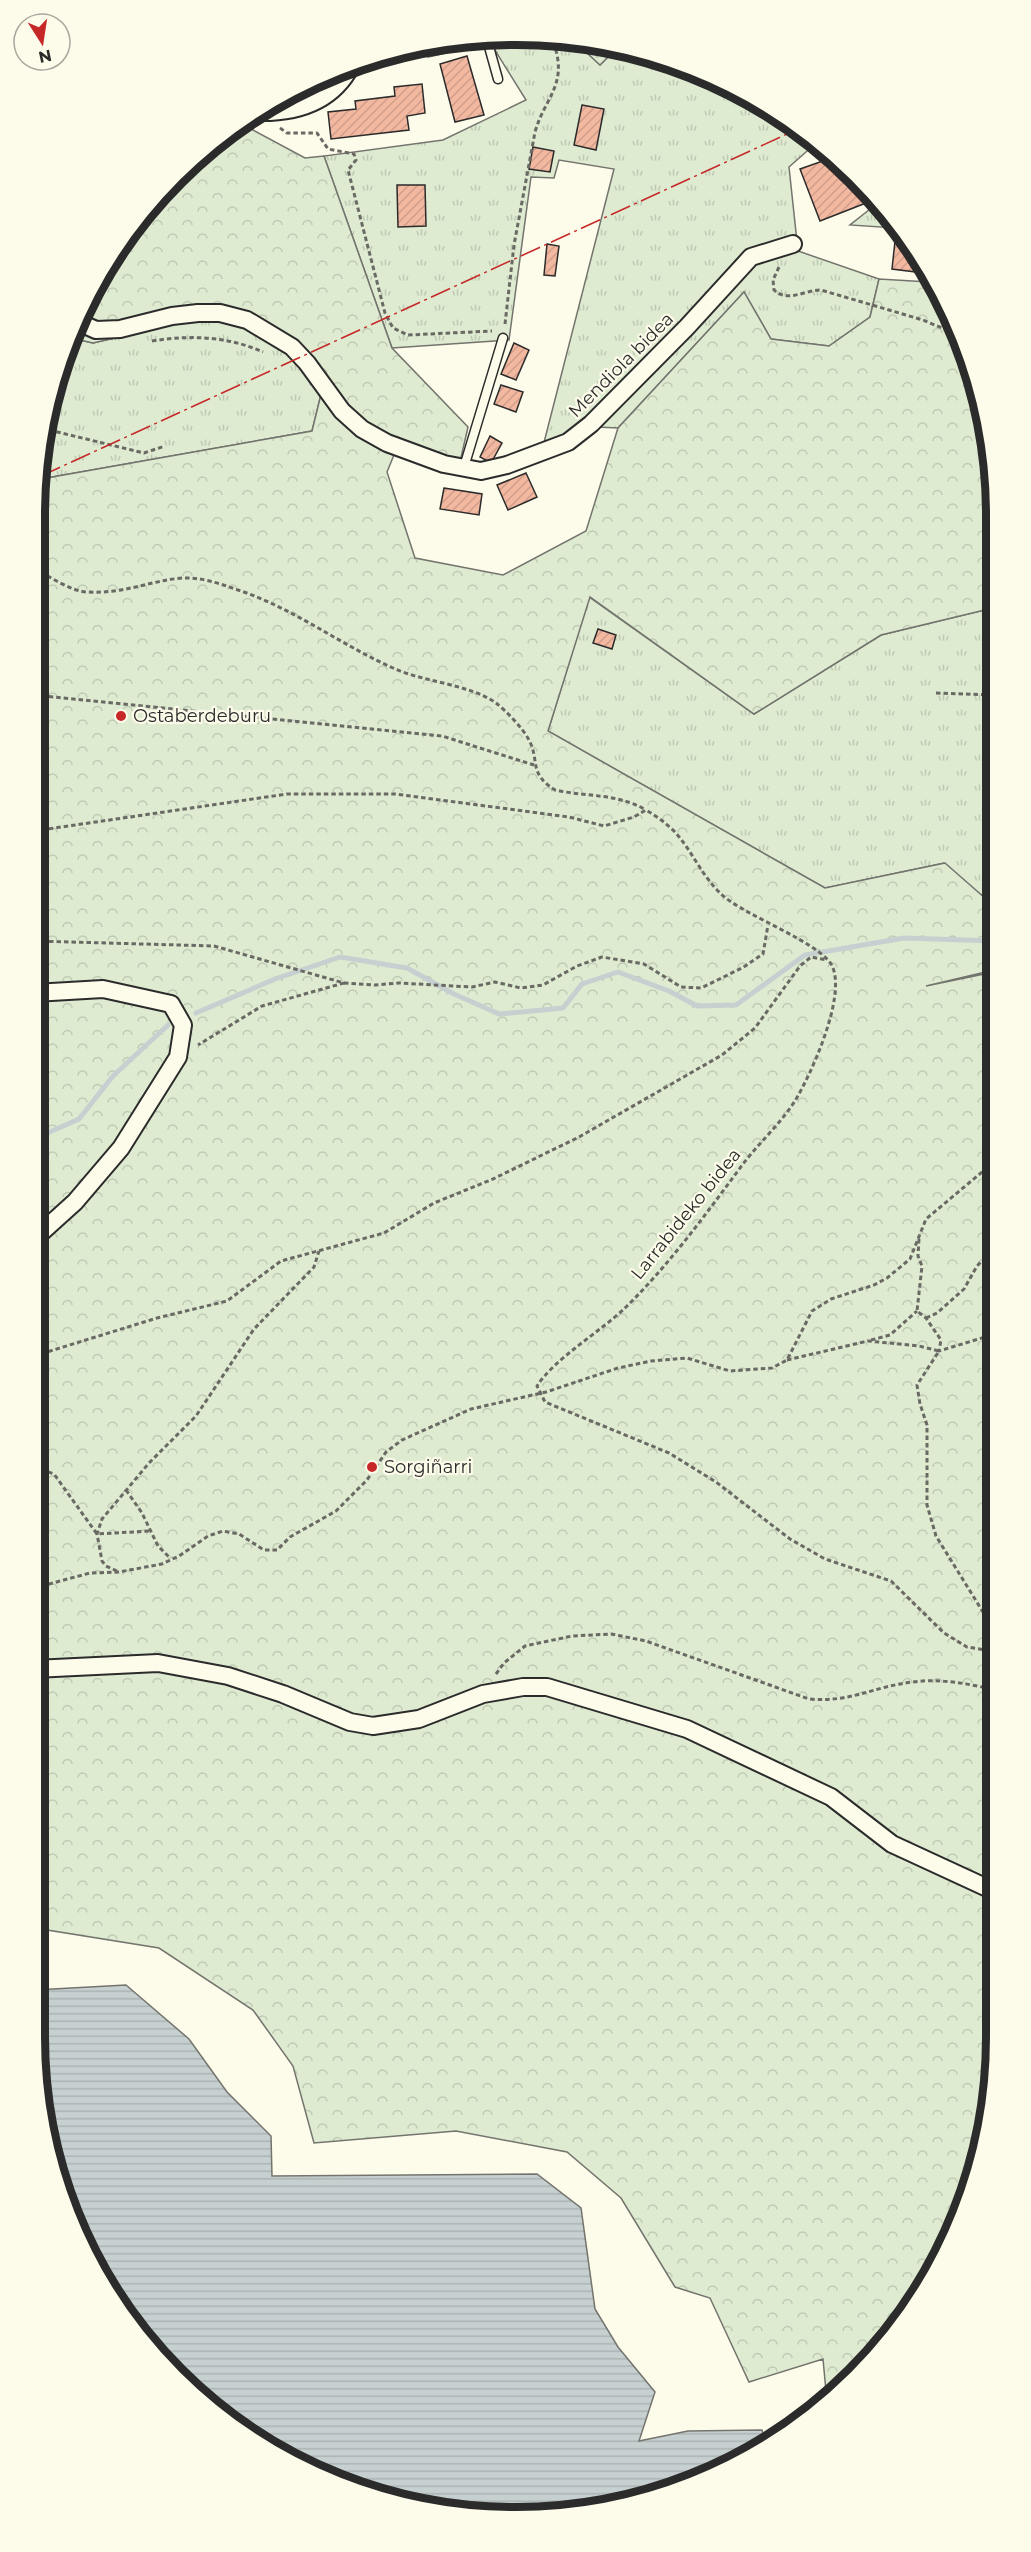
<svg xmlns="http://www.w3.org/2000/svg" width="1031" height="2552" font-family="Montserrat,sans-serif">
  <style>
    .grass { fill: url(#grass-tufts); stroke: #74746e; stroke-width: 1.5 }
    .forest { fill: url(#forest-crowns); stroke: #74746e; stroke-width: 1.5 }
    .park { fill: url(#park-dots); stroke: #74746e; stroke-width: 1.5 }
    .water { fill: url(#water-rules); stroke: #74746e; stroke-width: 1.5 }
    .lines { fill: none; stroke-linecap: round; stroke-linejoin: round }
    .stream { stroke: #c7d0d0; stroke-width: 5 }
    .building { fill: url(#building-hatch); stroke: #2b2b2b; stroke-width: 1.5 }
    .lane-casing { stroke: #2b2b2b; stroke-width: 11 }
    .street-casing { stroke: #2b2b2b; stroke-width: 20 }
    .path { stroke: #6a6964; stroke-width: 3; stroke-dasharray: 4.5 3; stroke-linecap: butt }
    .lane { stroke: #fdfbea; stroke-width: 8 }
    .street { stroke: #fdfbea; stroke-width: 16 }
    .power { stroke: #c62828; stroke-width: 1.5; stroke-dasharray: 21 4.5 3 4.5; stroke-linecap: butt }
    .poi-dot { fill: #c62828; stroke: #fdfbea; stroke-width: 2 }
    .labels { text-anchor: middle; stroke-width: 4.5; stroke-linejoin: round; paint-order: stroke }
    .street-label { font-size: 18px; fill: #2b2b2b; stroke: #fdfbea }
    .poi-label { font-size: 18px; fill: #2b2b2b; stroke: #fdfbea; text-anchor: start }
    .rim { fill: none; stroke: #2b2b2b; stroke-width: 8 }
  </style>
  <defs>
    <pattern id="grass-tufts" width="24" height="20" patternUnits="userSpaceOnUse" patternTransform="scale(1.5)"><rect width="24" height="20" fill="#deebd1"/><path d="M3 7l-1-3M5 7V3M7 7l1-3M15 17l-1-3M17 17v-4M19 17l1-3" fill="none" stroke="#bfcab4"/></pattern>
    <pattern id="forest-crowns" width="20" height="18" patternUnits="userSpaceOnUse" patternTransform="scale(1.5)"><rect width="20" height="18" fill="#deebd1"/><path d="M2 6a3 3 0 1 1 6 0M12 15a3 3 0 1 1 6 0" fill="none" stroke="#bfcab4"/></pattern>
    <pattern id="park-dots" width="8" height="8" patternUnits="userSpaceOnUse" patternTransform="scale(1.5)"><rect width="8" height="8" fill="#deebd1"/><path d="M2 2h.1M6 6h.1" fill="none" stroke="#bfcab4" stroke-width="1.8" stroke-linecap="round"/></pattern>
    <pattern id="water-rules" width="6" height="5" patternUnits="userSpaceOnUse" patternTransform="scale(1.5)"><rect width="6" height="5" fill="#c7d0d0"/><path d="M0 2.5h6" fill="none" stroke="#abb3b3"/></pattern>
    <pattern id="building-hatch" width="6" height="6" patternUnits="userSpaceOnUse" patternTransform="scale(1.5)"><rect width="6" height="6" fill="#f2b8a0"/><path d="M-1 1l2-2M0 6l6-6M5 7l2-2" fill="none" stroke="#d09e8a"/></pattern>
  </defs>
  <rect width="100%" height="100%" fill="#fdfbea"/>
  <g class="grass">
    <polygon points="495,36 571,38 600,65 617,48 670,60 782,115 815,144 789,167 798,251 879,279 870,317 829,346 771,339 744,292 618,428 597,427 539,462 614,169 559,160 554,178 531,177 509,340 392,348 324,156 443,140 526,100 493,47"/>
    <polygon points="879,202 895,228 850,225"/>
    <polygon points="236,310 288,337 326,374 312,431 41,479 60,361 71,338 93,343"/>
    <polygon points="589,597 754,714 881,635 993,608 994,906 944,863 825,888 548,731"/>
  </g>
  <g class="forest">
    <polygon points="474,37 473,47 428,57 426,45"/>
    <path d="M240 123 305 158 324 156 392 348 468 427 457 475 394 455 387 472 415 558 503 575 586 531 618 428 744 292 771 339 829 346 870 317 879 279 929 282 960 331 992 452 993 608 881 635 754 714 590 597 548 731 825 888 945 863 994 906V970L926 986 994 972 996 2036 971 2191 897 2330 827 2402 823 2359 749 2382 710 2298 675 2287 621 2198 567 2152 456 2131 314 2143 293 2066 253 2010 159 1948 35 1928 34 516 41 479 312 431 326 374 288 337 236 310 93 343 71 338C80 317 88 294 99 274 133 220 186 157 240 123Z"/>
  </g>
  <polygon class="park" points="571,38 617,48 600,65"/>
  <polygon class="water" points="126,1985 189,2039 227,2092 271,2136 272,2176 537,2174 581,2208 595,2309 618,2347 655,2392 639,2441 688,2431 762,2430 767,2445 756,2453 610,2508 452,2513 361,2492 275,2453 154,2353 99,2277 60,2191 35,2037 35,1990"/>
  <g class="lines">
    <g class="stream">
      <polyline points="196,1013 275,979 340,957 407,968 454,994 499,1014 563,1008 582,984 618,972 669,991 697,1006 736,1005 805,955 904,938 994,941"/>
      <polyline points="34,1139 79,1119 113,1076 168,1025"/>
    </g>
  </g>
  <g class="building">
    <polygon points="467,56 484,115 455,122 440,64"/>
    <polygon points="422,84 425,113 407,116 409,130 331,139 328,112 356,109 355,101 395,96 394,87"/>
    <polygon points="582,105 604,109 596,150 574,145"/>
    <polygon points="533,147 554,151 550,172 529,169"/>
    <polygon points="831,158 858,182 866,203 820,221 800,169"/>
    <polygon points="397,185 425,185 426,226 398,227"/>
    <polygon points="896,232 898,232 924,273 892,269"/>
    <polygon points="547,244 559,246 555,276 544,275"/>
    <polygon points="514,343 529,350 516,380 501,374"/>
    <polygon points="501,385 523,392 516,412 494,404"/>
    <polygon points="490,436 502,443 491,463 480,457"/>
    <polygon points="526,473 537,497 508,510 497,485"/>
    <polygon points="444,488 482,494 479,515 440,509"/>
    <polygon points="598,629 616,635 612,649 593,643"/>
  </g>
  <g class="lines">
    <defs>
      <g id="lane">
        <polyline points="486,36 498,79"/>
        <polyline points="464,467 503,338"/>
      </g>
      <g id="street">
        <path d="M257 112C296 113 332 102 351 66"/>
        <polyline points="78,322 96,330 120,329 172,316 198,313 220,313 247,320 292,347 307,363 342,411 362,429 387,443 444,464 481,471 507,465 568,442 591,424 687,327 751,257 793,244"/>
        <polyline points="34,993 103,989 171,1004 183,1025 178,1057 121,1148 75,1202 34,1239"/>
        <polyline points="34,1669 158,1663 228,1676 283,1694 350,1722 373,1726 419,1719 483,1694 523,1687 547,1687 687,1729 831,1797 892,1844 996,1892"/>
      </g>
    </defs>
    <use href="#lane" class="lane-casing"/>
    <use href="#street" class="street-casing"/>
    <g class="path">
      <polyline points="280,128 287,133 317,133 328,149 354,154 356,160 348,170 385,313 393,328 408,335 492,331"/>
      <path d="M779 267 773 280 774 290C788 303 804 290 821 290L923 320 961 336"/>
      <path d="M505 324 514 245 535 132C545 97 568 85 554 44L543 37"/>
      <path d="M152 341C190 335 227 336 263 352"/>
      <polyline points="49,430 144,453 165,446"/>
      <path d="M34 569C50 576 71 592 88 592 124 594 149 581 182 578 200 577 218 583 235 589 292 607 339 644 393 668 423 682 469 684 496 703 507 712 522 727 529 740 540 761 528 773 555 790 586 797 617 793 646 810"/>
      <polyline points="936,693 993,695"/>
      <polyline points="34,698 43,696 442,736 534,765"/>
      <path d="M34 831 287 794H395L569 817 604 826 634 817 646 810C656 816 666 823 675 832 692 851 702 876 721 894 744 916 825 944 833 968 845 1000 811 1074 795 1101 780 1124 759 1143 743 1164 706 1214 669 1265 625 1308 600 1332 554 1359 537 1386L545 1402 669 1453 716 1482 790 1539 825 1559 891 1581 944 1633 967 1647 992 1651 995 1655"/>
      <polyline points="34,941 214,946 344,983 262,1006 198,1045"/>
      <polyline points="344,983 375,985 399,983 472,987 495,982 521,988 543,985 577,966 602,957 644,964 681,987 701,988 742,968 763,954 768,925"/>
      <polyline points="919,1239 918,1256 922,1266 917,1311 926,1318 941,1340 939,1351 995,1334"/>
      <polyline points="926,1318 937,1313 964,1289 977,1266 994,1249"/>
      <polyline points="871,1340 890,1335 917,1311"/>
      <polyline points="34,1356 157,1318 227,1301 281,1261 384,1233 434,1203 493,1179 579,1137 722,1055 755,1028 800,966 811,957 827,960"/>
      <polyline points="787,1360 868,1341 919,1346 939,1351 917,1385 920,1404 927,1425 927,1505 936,1536 983,1612 995,1640"/>
      <polyline points="34,1467 54,1474 97,1534 150,1531"/>
      <polyline points="126,1490 142,1513 158,1546 170,1558"/>
      <polyline points="117,1571 106,1566 102,1561 97,1534 102,1519 149,1463 196,1416 254,1329 314,1267 319,1251"/>
      <polyline points="34,1588 90,1573 119,1572 162,1564 179,1556 208,1536 223,1531 239,1534 264,1550 277,1550 290,1537 336,1511 367,1480 386,1452 402,1440 471,1409 546,1392 618,1368 651,1361 687,1358 730,1371 772,1368 787,1360 812,1311 831,1299 874,1285 887,1278 910,1259 926,1219 994,1162"/>
      <path d="M496 1674 504 1663 525 1646 572 1636 611 1634 646 1641 809 1699C850 1703 875 1686 913 1682 940 1678 969 1684 996 1690"/>
    </g>
    <use href="#lane" class="lane"/>
    <use href="#street" class="street"/>
    <polyline class="power" points="41,476 798,129"/>
  </g>
  <g class="poi-dot">
    <circle cx="121" cy="716" r="6"/>
    <circle cx="372" cy="1467" r="6"/>
  </g>
  <g class="labels">
    <g class="street-label">
      <text transform="translate(621 365) rotate(-45)" y="6">Mendiola bidea</text>
      <text transform="translate(686 1214) rotate(-51)" y="6">Larrabideko bidea</text>
    </g>
    <g class="poi-label">
      <text x="133" y="722">Ostaberdeburu</text>
      <text x="384" y="1473">Sorgiñarri</text>
    </g>
  </g>
  <path d="M0 0H1031V2552H0ZM515 45H516A470 470 0 0 1 986 515V2037A470 470 0 0 1 516 2507H515A470 470 0 0 1 45 2037V515A470 470 0 0 1 515 45Z" fill="#fdfbea" fill-rule="evenodd"/>
  <path class="rim" d="M515 45H516A470 470 0 0 1 986 515V2037A470 470 0 0 1 516 2507H515A470 470 0 0 1 45 2037V515A470 470 0 0 1 515 45Z"/>
  <g transform="translate(42 42) rotate(168)"><circle r="28" fill="#fdfbea" stroke="#a9a89e" stroke-width="1.5"/>
  <path d="M0-4.5L10 22L0 15L-10 22Z" fill="#c62828"/>
  <text y="-9" font-size="16" font-weight="bold" text-anchor="middle" fill="#2b2b2b">N</text>
  </g>
</svg>
